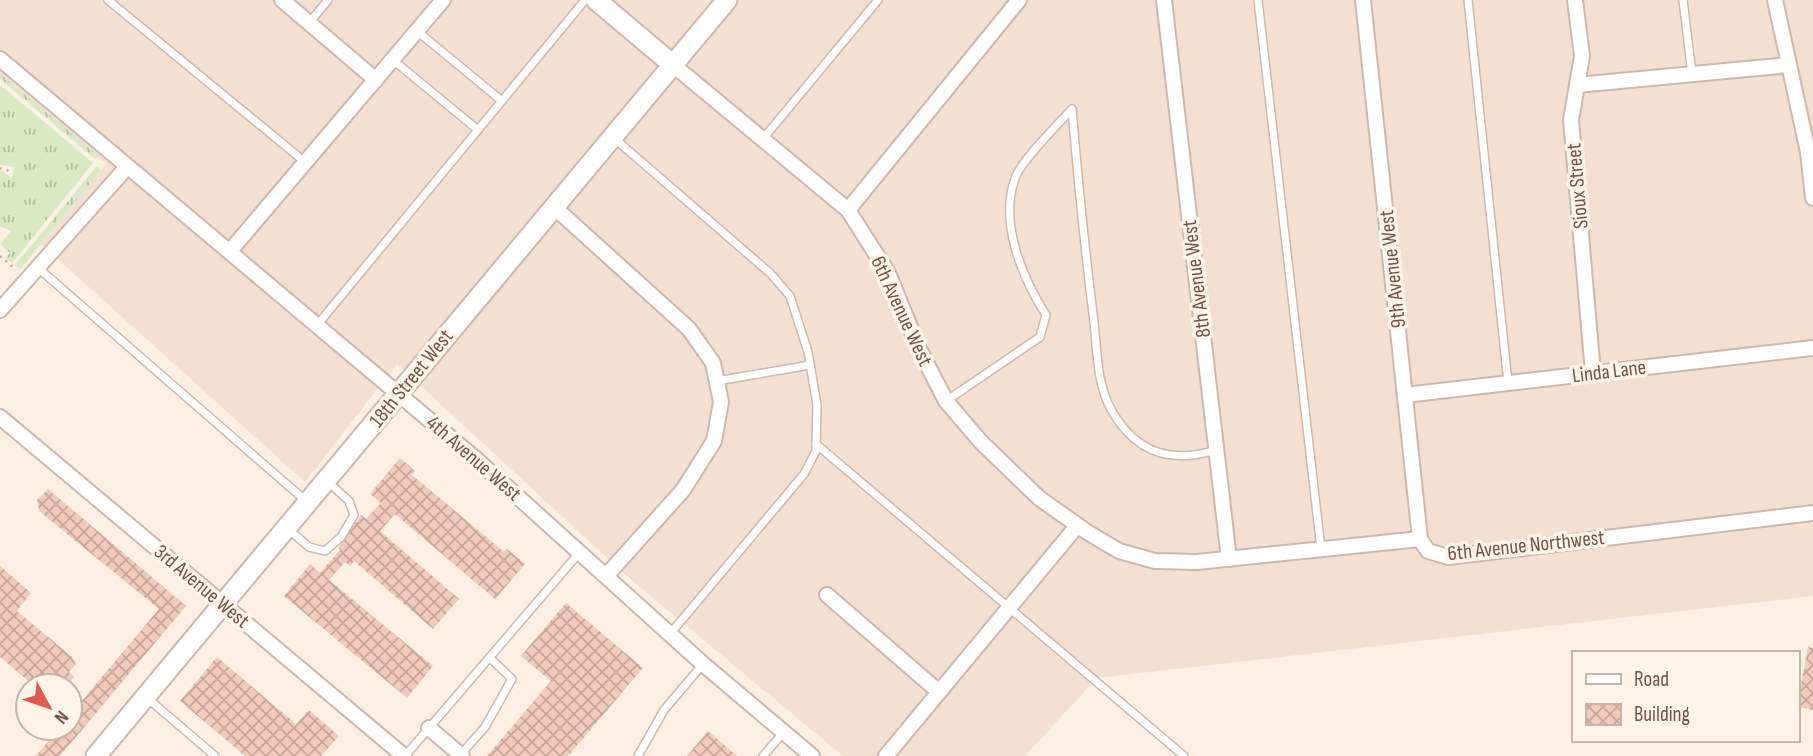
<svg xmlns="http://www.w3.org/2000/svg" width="1813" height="756" font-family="'Sofia Sans Condensed',sans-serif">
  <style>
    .residential { fill: #f3e0d3 }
    .grass { fill: url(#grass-tufts) }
    .building { fill: url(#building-cross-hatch) }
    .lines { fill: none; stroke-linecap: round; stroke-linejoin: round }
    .service-casing { stroke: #cfb8ae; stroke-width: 10 }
    .minor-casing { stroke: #cfb8ae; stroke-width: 18 }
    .tertiary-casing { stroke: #cfb8ae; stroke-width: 23 }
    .path { stroke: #d5ada0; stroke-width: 2.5; stroke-dasharray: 2 5; stroke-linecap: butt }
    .service { stroke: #fff; stroke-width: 7 }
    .minor { stroke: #fff; stroke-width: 14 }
    .tertiary { stroke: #fff; stroke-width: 19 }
    .labels { text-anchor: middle; stroke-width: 7; stroke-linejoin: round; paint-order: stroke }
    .street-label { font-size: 21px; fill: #74534a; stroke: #fff4ea }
  </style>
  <defs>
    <pattern id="grass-tufts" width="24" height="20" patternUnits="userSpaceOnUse" patternTransform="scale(1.75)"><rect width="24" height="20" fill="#d8e9c3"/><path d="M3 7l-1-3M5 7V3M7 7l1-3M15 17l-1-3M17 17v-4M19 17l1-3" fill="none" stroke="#b4bfa0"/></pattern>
    <pattern id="building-cross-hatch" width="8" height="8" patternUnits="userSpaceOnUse" patternTransform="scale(1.75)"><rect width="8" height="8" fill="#f1cabc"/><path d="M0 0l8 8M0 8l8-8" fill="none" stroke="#c8a79b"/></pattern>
  </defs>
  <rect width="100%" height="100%" fill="#fcefe4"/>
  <polygon class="residential" points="0,0 1813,0 1813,596 1097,678 1025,756 843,756 628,577 397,364 305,482 41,244 106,164 0,75"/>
  <g class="grass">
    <polygon points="0,74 99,156 95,159 0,79"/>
    <polygon points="0,85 93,163 12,263 5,258 10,253 0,244 11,231 0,226 0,170 12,178 14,167 0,165"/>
    <polygon points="97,166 101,170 20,270 15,265"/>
  </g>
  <g class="building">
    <polygon points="400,458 415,471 412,475 504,552 507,549 525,564 495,599 395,514 380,531 459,599 433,629 354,561 350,566 345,562 329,580 433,666 407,698 284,596 310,564 320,573 340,550 338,548 361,515 366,519 381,503 370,494"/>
    <polygon points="48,489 186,606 60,756 36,756 59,728 70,728 70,715 159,609 39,511 37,500"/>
    <polygon points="0,566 31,593 17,611 72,657 76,664 69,672 74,677 66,686 34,686 0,657"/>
    <polygon points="566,603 643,668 568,756 487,756 551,681 521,656"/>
    <polygon points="1808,647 1813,648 1813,710 1797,707"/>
    <polygon points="217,657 296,724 309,710 339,736 321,756 245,756 180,701"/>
    <polygon points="708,731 737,756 687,756"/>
  </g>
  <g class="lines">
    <defs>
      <g id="service">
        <polyline points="108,0 305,162"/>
        <polyline points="1258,0 1321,549"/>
        <polyline points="1468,0 1508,383"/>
        <polyline points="1683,0 1692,74"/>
        <polyline points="309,23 328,0"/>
        <polyline points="417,31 502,101"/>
        <polyline points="393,60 478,130"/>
        <polyline points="615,139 770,273 790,296 808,352 817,405 816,451 804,474 670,634"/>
        <polyline points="762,140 878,0"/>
        <polyline points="37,267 306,501"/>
        <polyline points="318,324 585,0"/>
        <polyline points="717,381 810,365"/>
        <path d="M946 401 1040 337 1046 315C1022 277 998 221 1016 176 1023 159 1058 124 1072 109 1078 180 1085 251 1094 322 1097 350 1097 386 1112 411 1136 453 1171 464 1216 450"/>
        <polyline points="816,444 1184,756"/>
        <polyline points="288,529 309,547 325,551 341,537 354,515 349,501 327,481"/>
        <polyline points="146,697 215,756"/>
        <polyline points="461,754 485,727 512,679 490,658"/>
        <polyline points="405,756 580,552"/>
        <polyline points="638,756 664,710 703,664"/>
        <polyline points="763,756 784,732"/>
      </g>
      <g id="minor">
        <polyline points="282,0 376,80"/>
        <polyline points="1164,0 1229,559"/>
        <polyline points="1363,0 1420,539 1428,551 1448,557 1813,513"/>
        <polyline points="1575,0 1582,56 1571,120 1593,373"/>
        <polyline points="1775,0 1808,152 1813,198"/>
        <polyline points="0,59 477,460 703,664 812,756"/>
        <polyline points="672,64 848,210 888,273 919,349 946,401 981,442 1039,498 1087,532 1119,551 1155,561 1197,562 1420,539"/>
        <polyline points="1577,85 1789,65"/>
        <polyline points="553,206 689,329 713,363 721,402 714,441 683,490 607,575"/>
        <polyline points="848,210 1019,0"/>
        <polyline points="230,251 443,0"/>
        <polyline points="0,310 127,167"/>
        <polyline points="1405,395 1813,348"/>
        <polyline points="0,417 404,756"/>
        <polyline points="827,595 939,692"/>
        <polyline points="429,728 462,756"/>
        <polyline points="886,756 1077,526"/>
      </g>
      <g id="tertiary">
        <polyline points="596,0 672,64"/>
        <polyline points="96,756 727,0"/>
      </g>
    </defs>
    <use href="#service" class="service-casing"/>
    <use href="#minor" class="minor-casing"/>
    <use href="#tertiary" class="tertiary-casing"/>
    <g class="path">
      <polyline points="0,168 10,171"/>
      <polyline points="0,256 16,270"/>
    </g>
    <use href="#service" class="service"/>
    <use href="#minor" class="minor"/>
    <use href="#tertiary" class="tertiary"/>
  </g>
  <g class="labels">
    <g class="street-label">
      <text transform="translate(1577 186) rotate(-95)" y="7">Sioux Street</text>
      <text transform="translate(1392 269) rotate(-96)" y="7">9th Avenue West</text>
      <text transform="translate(1196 279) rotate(-97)" y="7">8th Avenue West</text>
      <text transform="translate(902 311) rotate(65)" y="7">6th Avenue West</text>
      <text transform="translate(1609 371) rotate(-7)" y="7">Linda Lane</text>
      <text transform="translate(411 378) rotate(-51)" y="7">18th Street West</text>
      <text transform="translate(474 458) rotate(41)" y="7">4th Avenue West</text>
      <text transform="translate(1526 545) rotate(-6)" y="7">6th Avenue Northwest</text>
      <text transform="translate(202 586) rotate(40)" y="7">3rd Avenue West</text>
    </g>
  </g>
  <rect x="1572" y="651" width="228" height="91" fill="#fff4ea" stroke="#c7b4aa" stroke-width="2"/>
  <rect x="1586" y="674" width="35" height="10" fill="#ffffff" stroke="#c7b4aa" stroke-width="2"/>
  <text x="1634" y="686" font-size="21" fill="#74534a">Road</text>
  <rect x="1586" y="704" width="35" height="21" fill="url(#building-cross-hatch)" stroke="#c7b4aa" stroke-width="2"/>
  <text x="1634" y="721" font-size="21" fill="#74534a">Building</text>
  <g transform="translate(49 707) rotate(130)"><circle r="33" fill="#fff4ea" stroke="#c7b4aa" stroke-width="2"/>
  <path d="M0-5L12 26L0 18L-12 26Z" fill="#e3594c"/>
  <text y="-10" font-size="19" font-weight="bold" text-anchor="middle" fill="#74534a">N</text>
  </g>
</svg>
